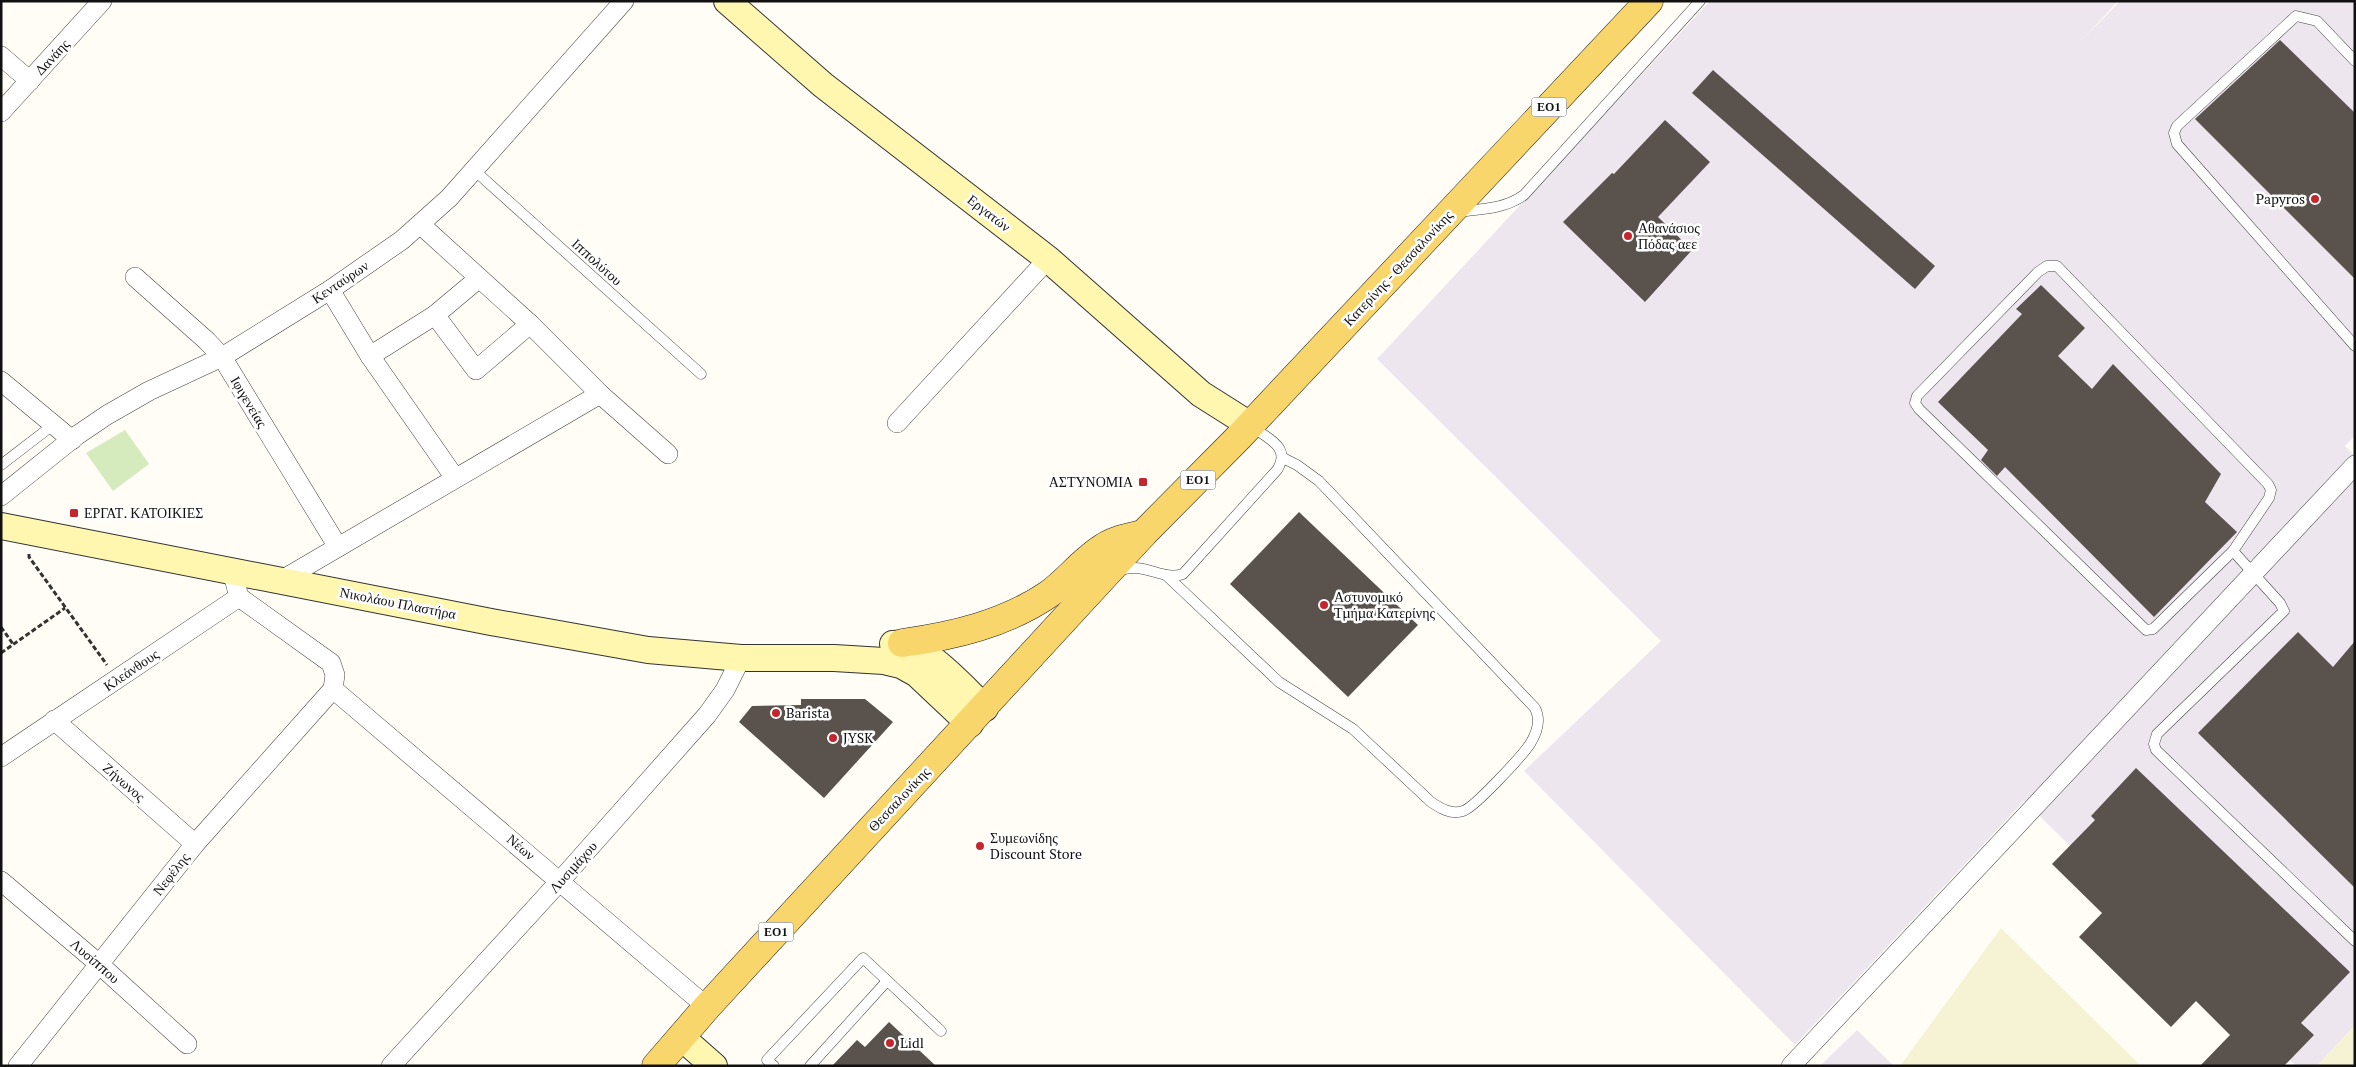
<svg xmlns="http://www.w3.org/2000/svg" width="2356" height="1067" font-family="'PT Serif',serif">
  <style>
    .industrial { fill: #eee6ef }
    .farmland { fill: #f6f3d4 }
    .green { fill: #d5ebbd }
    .building { fill: #5a524d }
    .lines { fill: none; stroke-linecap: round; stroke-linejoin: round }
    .lane-casing { stroke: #444; stroke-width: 11 }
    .street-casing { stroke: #444; stroke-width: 20 }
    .secondary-casing { stroke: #333; stroke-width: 28 }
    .primary-casing { stroke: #222; stroke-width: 29 }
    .path { stroke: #333; stroke-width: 3; stroke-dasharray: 5 2.5; stroke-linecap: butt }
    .lane { stroke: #fff; stroke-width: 10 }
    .street { stroke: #fff; stroke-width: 19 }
    .secondary { stroke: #fff6b0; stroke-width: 26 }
    .primary { stroke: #f9d66b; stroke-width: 28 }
    .poi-dot { fill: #c4262e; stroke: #fff; stroke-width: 2 }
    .labels { text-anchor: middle; stroke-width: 5; stroke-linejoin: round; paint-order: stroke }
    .shield { fill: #fff; stroke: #585858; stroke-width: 1 }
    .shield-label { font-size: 12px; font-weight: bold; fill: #111 }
    .street-label { font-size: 14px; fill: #111; stroke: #fff }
    .poi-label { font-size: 14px; fill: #111; stroke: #fff; text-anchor: start }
  </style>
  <rect width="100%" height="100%" fill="#fffdf5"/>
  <g class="industrial">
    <polygon points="1710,1 2118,1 2083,39 2120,1 2355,1 2355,436 2345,446 2355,456 2355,1025 2317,1066 2296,1066 2024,801 1795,1045 1524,771 1661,641 1377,359"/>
    <polygon points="1857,1030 1894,1066 1820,1066"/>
  </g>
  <g class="farmland">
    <polygon points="2001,928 2141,1066 1900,1066"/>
    <polygon points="2355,1025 2355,1066 2317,1066"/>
  </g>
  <polygon class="green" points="125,430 149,464 113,491 86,453"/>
  <g class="building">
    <polygon points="2280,40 2355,113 2355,279 2195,119"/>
    <polygon points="1713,70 1935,266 1915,289 1692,93"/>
    <polygon points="1665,120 1710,162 1658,217 1692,250 1645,302 1563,222 1612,173 1614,174"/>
    <polygon points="2041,285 2085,328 2058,356 2092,389 2113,364 2221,474 2205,502 2237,532 2154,617 2005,467 1997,476 1981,460 1988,450 1938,402 2022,314 2016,309"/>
    <polygon points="1299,512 1418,625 1348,697 1230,584"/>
    <polygon points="2298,632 2333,667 2355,641 2355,888 2198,733"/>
    <polygon points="801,699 865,699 893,722 824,798 739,722 752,706 801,705"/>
    <polygon points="2136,768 2350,972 2301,1023 2314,1035 2284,1066 2200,1066 2230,1035 2196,1001 2171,1027 2079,937 2102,913 2052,864 2095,820 2091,816"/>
    <polygon points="889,1022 936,1066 832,1066 857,1040 865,1047"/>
  </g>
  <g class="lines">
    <defs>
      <g id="lane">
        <polyline points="2355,61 2317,21 2296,16 2177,126 2174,133 2177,144 2355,346"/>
        <polyline points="474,170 701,374"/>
        <path d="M1458 212C1481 209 1505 209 1524 195L1700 1"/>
        <polyline points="1,465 53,425"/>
        <polyline points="2233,551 2153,629 2146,630 1919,409 1915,403 1917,396 2038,272 2047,266 2057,266 2268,484 2271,490 2269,498 2233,551 2280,603 2284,611 2157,734 2154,744 2156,750 2355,941"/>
        <path d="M1121 570C1145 562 1163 581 1183 574L1277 470C1292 447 1267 438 1251 426"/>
        <path d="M1166 575 1279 682 1353 729 1431 802C1440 808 1451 815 1463 811 1474 808 1522 756 1530 744 1537 733 1541 720 1535 708L1319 481 1297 465 1283 458"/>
        <polyline points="774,1066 767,1060 863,958 941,1031"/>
        <polyline points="810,1066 887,981"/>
      </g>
      <g id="street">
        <polyline points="1,56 30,81"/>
        <polyline points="1,112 102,1"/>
        <polyline points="421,225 530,324 600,394 668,454"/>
        <polyline points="135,277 207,341 222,357 338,547"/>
        <polyline points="330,290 370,356 455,478"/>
        <polyline points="435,315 476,370 530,324"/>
        <polyline points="370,356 435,315 478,279"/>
        <polyline points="1,381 72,440"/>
        <polyline points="897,423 1048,259"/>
        <polyline points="1,496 76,436 107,415 149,391 222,357 330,290 402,240 449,198 624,1"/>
        <polyline points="282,580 600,394"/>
        <polyline points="239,597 331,663 335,675 333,689"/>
        <polyline points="333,689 707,1007"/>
        <polyline points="54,720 195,844"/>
        <polyline points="1,757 239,597 232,571"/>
        <polyline points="1,881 99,964 187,1044"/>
        <polyline points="18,1066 195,844 333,689"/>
        <polyline points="391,1066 560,881 707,715 725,690 741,658"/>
        <polyline points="1791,1066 2355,465"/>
      </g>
      <g id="secondary">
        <polyline points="727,1 823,85 1048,259 1201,394 1250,425"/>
        <polyline points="1,526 491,622 648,650 741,658 834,658 884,661 901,665 917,674 970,724"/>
        <path d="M893 644C923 640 963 688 985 708"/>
        <polyline points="681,1037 714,1066"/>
      </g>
      <g id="primary">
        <path d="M902 643C953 636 1005 624 1049 594 1068 580 1084 559 1104 547 1116 539 1130 537 1143 534"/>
        <polyline points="656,1066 707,1007 1144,533 1239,437 1649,1"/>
      </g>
    </defs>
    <use href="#lane" class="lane-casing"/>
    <use href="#street" class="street-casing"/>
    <use href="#secondary" class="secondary-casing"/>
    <use href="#primary" class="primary-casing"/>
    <g class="path">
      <polyline points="29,554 29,557 107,665"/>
      <polyline points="1,627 13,644"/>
      <polyline points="1,653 65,608"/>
    </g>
    <use href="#lane" class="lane"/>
    <use href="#street" class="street"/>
    <use href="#secondary" class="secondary"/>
    <use href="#primary" class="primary"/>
  </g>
  <g class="poi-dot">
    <circle cx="2315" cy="199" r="5"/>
    <circle cx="1628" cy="236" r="5"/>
    <rect x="1138" y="477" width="10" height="10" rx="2.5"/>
    <rect x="69" y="508" width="10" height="10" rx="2.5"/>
    <circle cx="1324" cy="605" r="5"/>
    <circle cx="776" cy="713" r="5"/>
    <circle cx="833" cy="738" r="5"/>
    <circle cx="980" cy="846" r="5"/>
    <circle cx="890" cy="1043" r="5"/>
  </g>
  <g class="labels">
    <g class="shield">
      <rect x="1531.5" y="97.5" width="35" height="19" rx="4"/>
      <rect x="1180.5" y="470.5" width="35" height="19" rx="4"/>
      <rect x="758.5" y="922.5" width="35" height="19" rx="4"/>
    </g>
    <g class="shield-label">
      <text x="1549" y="111">ΕΟ1</text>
      <text x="1198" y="484">ΕΟ1</text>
      <text x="776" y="936">ΕΟ1</text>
    </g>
    <g class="street-label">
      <text transform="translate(52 57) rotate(-47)" y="5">Δανάης</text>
      <text transform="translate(989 213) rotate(38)" y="5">Εργατών</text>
      <text transform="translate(597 262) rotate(42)" y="5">Ιππολύτου</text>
      <text transform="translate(1398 268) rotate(-47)" y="5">Κατερίνης - Θεσσαλονίκης</text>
      <text transform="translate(340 282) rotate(-34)" y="5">Κενταύρων</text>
      <text transform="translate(249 402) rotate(59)" y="5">Ιφιγενείας</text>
      <text transform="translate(398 603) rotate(11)" y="5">Νικολάου Πλαστήρα</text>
      <text transform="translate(131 670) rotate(-34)" y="5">Κλεάνθους</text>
      <text transform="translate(124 782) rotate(41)" y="5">Ζήνωνος</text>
      <text transform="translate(899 799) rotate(-47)" y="5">Θεσσαλονίκης</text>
      <text transform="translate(521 847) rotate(40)" y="5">Νέων</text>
      <text transform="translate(573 867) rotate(-48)" y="5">Λυσιμάχου</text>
      <text transform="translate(171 874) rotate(-52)" y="5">Νεφέλης</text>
      <text transform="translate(95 961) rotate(41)" y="5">Λυσίππου</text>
    </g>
    <g class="poi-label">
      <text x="2305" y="204" text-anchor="end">Papyros</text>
      <text x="1638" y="233">Αθανάσιος<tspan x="1638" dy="16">Πόδας αεε</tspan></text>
      <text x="1133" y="487" text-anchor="end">ΑΣΤΥΝΟΜΙΑ</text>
      <text x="84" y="518">ΕΡΓΑΤ. ΚΑΤΟΙΚΙΕΣ</text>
      <text x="1334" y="602">Αστυνομικό<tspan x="1334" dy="16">Τμήμα Κατερίνης</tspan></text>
      <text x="786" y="718">Barista</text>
      <text x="843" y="743">JYSK</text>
      <text x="990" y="843">Συμεωνίδης<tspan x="990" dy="16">Discount Store</tspan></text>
      <text x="900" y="1048">Lidl</text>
    </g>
  </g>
  <rect width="2356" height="1067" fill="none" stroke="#111111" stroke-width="5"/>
</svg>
